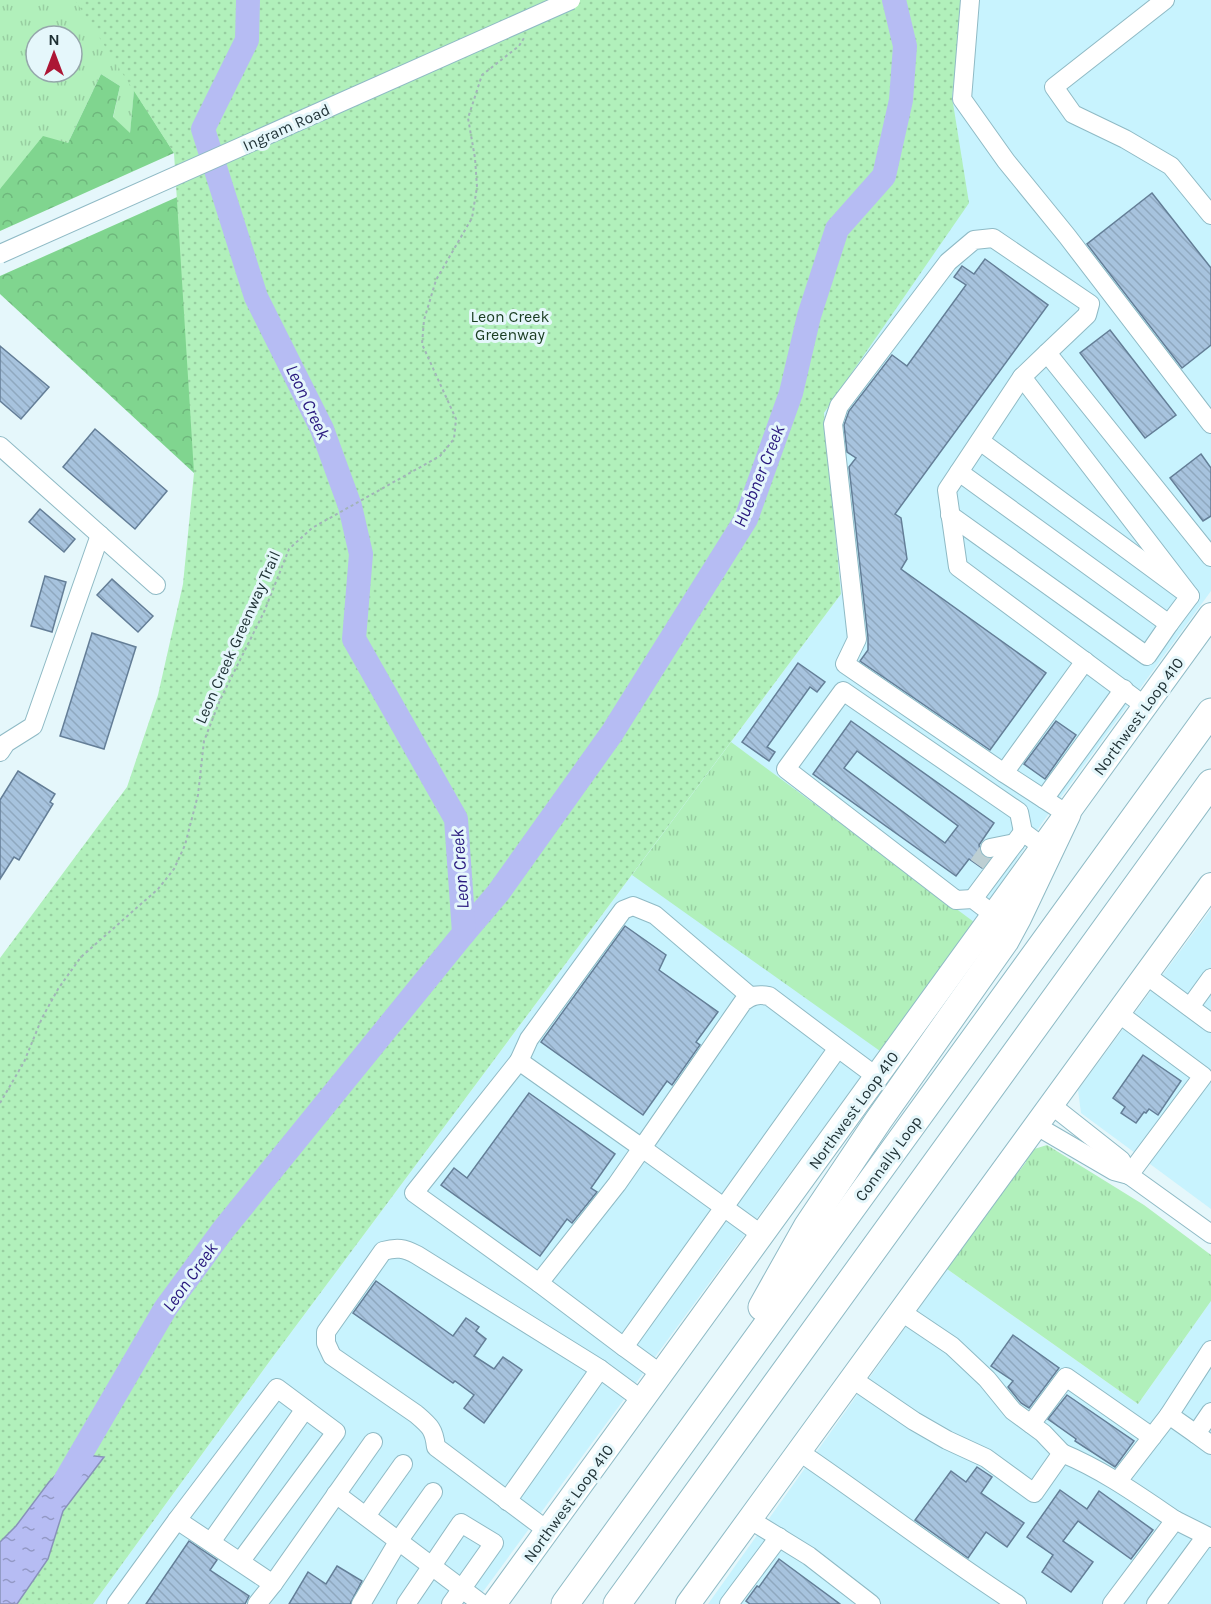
<svg xmlns="http://www.w3.org/2000/svg" width="1211" height="1604" font-family="Karla,sans-serif">
  <style>
    .built { fill: #c8f3fe }
    .grass { fill: url(#grass-tufts); fill-rule: evenodd }
    .forest { fill: url(#forest-crowns) }
    .park { fill: url(#park-dots) }
    .water { fill: url(#water-ripples); stroke: #8892b9; stroke-width: 1.5 }
    .lines { fill: none; stroke-linecap: round; stroke-linejoin: round }
    .river { stroke: #b6bcf3; stroke-width: 24 }
    .building { fill: url(#building-back-hatch); stroke: #647e97; stroke-width: 1.5; fill-rule: evenodd }
    .minor-tunnel { stroke: #bdcfd3; stroke-width: 18; stroke-dasharray: 18 9; stroke-linecap: butt }
    .minor-casing { stroke: #8fbac5; stroke-width: 20 }
    .major-casing { stroke: #8fbac5; stroke-width: 26 }
    .highway-casing { stroke: #8fbac5; stroke-width: 29 }
    .path { stroke: #a2b4b8; stroke-width: 2; stroke-dasharray: 3 3; stroke-linecap: butt }
    .minor { stroke: #fff; stroke-width: 18 }
    .major { stroke: #fff; stroke-width: 24 }
    .highway { stroke: #fff; stroke-width: 27 }
    .minor-bridge-casing { stroke: #8fbac5; stroke-width: 20; stroke-linecap: butt }
    .minor-bridge { stroke: #fff; stroke-width: 18 }
    .labels { text-anchor: middle; stroke-width: 6; stroke-linejoin: round; paint-order: stroke }
    .street-label { font-size: 16px; fill: #1d2f33; stroke: #e5f7fb }
    .park-label { font-size: 16px; fill: #1a3d21; stroke: #e5f7fb }
    .water-label { font-size: 18px; font-style: italic; fill: #29197f; stroke: #e5f7fb }
  </style>
  <defs>
    <pattern id="grass-tufts" width="24" height="20" patternUnits="userSpaceOnUse" patternTransform="scale(1.5)"><rect width="24" height="20" fill="#b1f0bb"/><path d="M3 7l-1-3M5 7V3M7 7l1-3M15 17l-1-3M17 17v-4M19 17l1-3" fill="none" stroke="#98cea1"/></pattern>
    <pattern id="forest-crowns" width="20" height="18" patternUnits="userSpaceOnUse" patternTransform="scale(1.5)"><rect width="20" height="18" fill="#80d58f"/><path d="M2 6a3 3 0 1 1 6 0M12 15a3 3 0 1 1 6 0" fill="none" stroke="#6eb77c"/></pattern>
    <pattern id="park-dots" width="8" height="8" patternUnits="userSpaceOnUse" patternTransform="scale(1.5)"><rect width="8" height="8" fill="#b1f0bb"/><path d="M2 2h.1M6 6h.1" fill="none" stroke="#98cea1" stroke-width="1.8" stroke-linecap="round"/></pattern>
    <pattern id="water-ripples" width="26" height="14" patternUnits="userSpaceOnUse" patternTransform="scale(1.5)"><rect width="26" height="14" fill="#b6bcf3"/><path d="M2 4q2-2 4 0t4 0M15 11q2-2 4 0t4 0" fill="none" stroke="#9399c5"/></pattern>
    <pattern id="building-back-hatch" width="6" height="6" patternUnits="userSpaceOnUse" patternTransform="scale(1.5)"><rect width="6" height="6" fill="#a7c3de"/><path d="M-1 5l2 2M0 0l6 6M5-1l2 2" fill="none" stroke="#8fa8bf"/></pattern>
  </defs>
  <rect width="100%" height="100%" fill="#e5f7fb"/>
  <g class="built">
    <polygon points="964,0 1211,0 1211,591 1045,819 974,922 474,1604 93,1604 272,1358 841,594 824,413 891,313 952,97"/>
    <polygon points="1211,909 1211,1209 1081,1113 1078,1090"/>
    <polygon points="947,1269 1138,1404 1211,1301 1211,1604 708,1604"/>
  </g>
  <g class="grass">
    <path d="M0 0H143L174 153 134 91 130 134 113 118 120 86 101 74 68 143 0 189ZM36 36H72V72H36Z"/>
    <polygon points="731,742 974,922 880,1051 632,875"/>
    <polygon points="1047,1145 1144,1205 1211,1255 1211,1301 1138,1404 947,1269 1017,1168 1020,1170 1026,1162 1023,1160 1031,1150"/>
  </g>
  <g class="forest">
    <polygon points="101,74 120,86 113,117 130,133 134,90 174,153 0,231 0,189 43,136 68,143"/>
    <polygon points="231,173 194,473 0,294 0,276"/>
  </g>
  <polygon class="park" points="75,0 964,0 952,97 969,203 824,413 841,594 272,1358 93,1604 0,1604 0,958 127,787 158,695 183,584 194,473 174,153"/>
  <polygon class="water" points="77,1454 104,1457 63,1511 48,1559 17,1604 0,1604 0,1542 16,1526 49,1482"/>
  <g class="lines">
    <g class="river">
      <polyline points="464,933 498,893 612,733 746,519 791,393 809,316 837,229 884,176 901,100 905,46 894,0"/>
      <polyline points="65,1481 165,1309 223,1230 464,933 456,819 354,639 361,554 350,506 322,429 256,297 203,129 247,40 248,0"/>
    </g>
  </g>
  <g class="building">
    <polygon points="1152,193 1211,268 1211,345 1182,368 1087,244"/>
    <polygon points="985,259 1048,305 895,514 901,518 907,559 901,569 1046,673 990,750 860,661 868,650 868,638 849,467 856,458 847,452 844,425 849,411 892,355 907,366 966,285 954,277 962,266 974,274"/>
    <polygon points="1110,330 1176,415 1145,438 1080,353"/>
    <polygon points="0,346 49,387 21,419 0,401"/>
    <polygon points="95,429 167,491 135,529 63,467"/>
    <polygon points="1201,454 1211,468 1211,516 1203,521 1170,478"/>
    <polygon points="40,509 75,539 64,552 29,522"/>
    <polygon points="45,576 66,582 52,632 31,626"/>
    <polygon points="112,579 153,616 138,632 97,595"/>
    <polygon points="92,633 136,647 104,749 60,736"/>
    <polygon points="798,663 825,682 817,692 810,687 767,747 775,752 769,761 742,742"/>
    <path d="M851 721 994 823 979 845 981 855 989 859 982 868 969 859 956 876 813 774ZM857 751 958 826 945 843 844 768Z"/>
    <polygon points="1056,721 1076,735 1045,779 1024,764"/>
    <polygon points="18,771 55,794 50,802 53,804 19,860 14,857 0,879 0,800"/>
    <polygon points="625,926 666,955 659,970 718,1012 696,1042 700,1045 672,1085 667,1081 643,1115 541,1042"/>
    <polygon points="1143,1055 1181,1081 1158,1115 1149,1109 1146,1113 1144,1112 1136,1123 1121,1113 1125,1107 1113,1098"/>
    <polygon points="529,1093 615,1154 591,1188 597,1192 572,1223 567,1219 540,1256 441,1185 454,1168 467,1178"/>
    <polygon points="376,1281 453,1336 466,1318 479,1327 476,1331 486,1339 474,1356 494,1369 503,1357 522,1370 484,1423 464,1408 474,1395 455,1381 453,1383 353,1313"/>
    <polygon points="1013,1335 1059,1368 1029,1408 1021,1403 1008,1387 1013,1381 991,1366"/>
    <polygon points="1067,1395 1134,1441 1115,1467 1075,1441 1076,1439 1048,1419"/>
    <polygon points="977,1467 992,1477 981,1493 1024,1523 1007,1547 986,1532 968,1558 915,1520 951,1471 966,1482"/>
    <polygon points="1060,1490 1087,1509 1099,1491 1153,1530 1131,1559 1078,1521 1063,1541 1093,1562 1071,1592 1042,1572 1053,1555 1027,1537"/>
    <polygon points="189,1541 217,1560 210,1570 249,1596 245,1604 146,1604"/>
    <polygon points="779,1559 840,1604 750,1604 746,1601 757,1586 759,1587"/>
    <polygon points="337,1566 362,1581 350,1604 289,1604 308,1572 326,1584"/>
  </g>
  <g class="lines">
    <polyline class="minor-tunnel" points="978,865 990,848"/>
    <defs>
      <g id="minor">
        <polyline points="970,0 962,99 1006,161 1067,236 1211,424"/>
        <polyline points="1165,0 1054,87 1073,114 1125,139 1171,166 1211,215"/>
        <polyline points="1047,353 1087,315 1090,304 993,238 974,240 948,262 839,406 833,424 857,639 845,664 1004,773 1067,814"/>
        <polyline points="1022,377 947,490 958,567 1145,706"/>
        <polyline points="980,441 1190,596 1169,624"/>
        <polyline points="0,446 156,585"/>
        <polyline points="950,515 1147,656 1169,624 959,472"/>
        <polyline points="1190,596 1022,377 1047,353 1211,557"/>
        <polyline points="0,752 6,743 33,726 100,535"/>
        <polyline points="1004,773 1085,661"/>
        <polyline points="1044,799 1124,689"/>
        <polyline points="990,848 1015,843"/>
        <polyline points="973,899 1023,832"/>
        <polyline points="994,915 973,899 956,900 786,769 843,691 1019,812 1023,832 1043,847"/>
        <polyline points="1146,975 1211,1023"/>
        <polyline points="1190,1007 1211,978"/>
        <polyline points="1118,1013 1203,1076 1129,1175"/>
        <path d="M838 1048 769 996C758 994 752 995 743 1002L642 1148 519 1061 414 1193 539 1283 624 1347 838 1048 877 1077"/>
        <polyline points="519,1061 529,1039 623,910 633,906 655,915 750,996"/>
        <polyline points="1050,1104 1121,1160 1129,1175 1211,1234"/>
        <polyline points="1035,1125 1114,1171 1129,1175"/>
        <polyline points="539,1283 617,1184 642,1148 762,1235"/>
        <polyline points="900,1311 952,1346 987,1379 1013,1411 1043,1433 1062,1453"/>
        <polyline points="624,1347 661,1374"/>
        <path d="M851 1378 914 1421 947 1440 986 1458 1034 1493 1062 1453C1103 1470 1138 1495 1175 1520"/>
        <polyline points="1211,1412 1196,1434 1211,1445"/>
        <polyline points="1169,1415 1211,1350"/>
        <polyline points="1031,1424 1066,1377 1152,1437"/>
        <path d="M798 1451C872 1501 942 1556 1017 1604"/>
        <polyline points="1118,1481 1169,1415 1196,1434"/>
        <polyline points="336,1494 482,1604"/>
        <polyline points="507,1501 600,1369"/>
        <polyline points="366,1516 403,1464"/>
        <polyline points="749,1519 809,1556 871,1604"/>
        <path d="M548 1531 436 1447C434 1429 430 1426 416 1414L332 1356 326 1343V1332L383 1251C397 1247 404 1248 417 1255L600 1369 642 1400"/>
        <polyline points="211,1542 305,1409"/>
        <polyline points="240,1562 336,1432 277,1388 177,1520 273,1584 257,1604"/>
        <polyline points="273,1584 373,1442"/>
        <polyline points="116,1604 177,1520"/>
        <polyline points="361,1604 399,1540 433,1492"/>
        <polyline points="406,1604 461,1523 494,1543 451,1604"/>
        <polyline points="729,1604 779,1537"/>
        <polyline points="1112,1604 1175,1520 1211,1538"/>
        <polyline points="1156,1604 1206,1536"/>
      </g>
      <g id="major">
        <polyline points="494,1604 1211,615"/>
        <polyline points="688,1604 1211,885"/>
      </g>
      <g id="highway">
        <polyline points="762,1307 807,1227 878,1121 1005,941 1018,917 1067,814"/>
        <polyline points="565,1604 1211,712"/>
        <polyline points="617,1604 1211,783"/>
      </g>
    </defs>
    <use href="#minor" class="minor-casing"/>
    <use href="#major" class="major-casing"/>
    <use href="#highway" class="highway-casing"/>
    <polyline class="path" points="0,1103 24,1062 42,1018 58,989 81,957 158,889 174,869 185,845 198,795 204,741 220,700 264,612 289,549 312,528 440,456 454,439 456,419 422,344 424,320 436,280 472,218 477,187 475,158 468,118 482,75 519,46 524,38"/>
    <use href="#minor" class="minor"/>
    <use href="#major" class="major"/>
    <use href="#highway" class="highway"/>
    <defs>
      <polyline id="minor-bridge" points="0,254 571,0"/>
    </defs>
    <use href="#minor-bridge" class="minor-bridge-casing"/>
    <use href="#minor-bridge" class="minor-bridge"/>
  </g>
  <g class="labels">
    <g class="street-label">
      <text transform="translate(286 127) rotate(-24)" y="6">Ingram Road</text>
      <text transform="translate(237 637) rotate(-66)" y="6">Leon Creek Greenway Trail</text>
      <text transform="translate(1138 716) rotate(-54)" y="6">Northwest Loop 410</text>
      <text transform="translate(853 1110) rotate(-54)" y="6">Northwest Loop 410</text>
      <text transform="translate(888 1158) rotate(-54)" y="6">Connally Loop</text>
      <text transform="translate(568 1503) rotate(-54)" y="6">Northwest Loop 410</text>
    </g>
    <g class="park-label">
      <text x="510" y="322">Leon Creek<tspan x="510" dy="18">Greenway</tspan></text>
    </g>
    <g class="water-label">
      <text transform="translate(308 402) rotate(65)" y="6">Leon Creek</text>
      <text transform="translate(759 476) rotate(-68)" y="6">Huebner Creek</text>
      <text transform="translate(460 869) rotate(-94)" y="6">Leon Creek</text>
      <text transform="translate(190 1277) rotate(-54)" y="6">Leon Creek</text>
    </g>
  </g>
  <g transform="translate(54 54)"><circle r="28" fill="#e5f7fb" stroke="#95a7ab" stroke-width="1.5"/>
  <path d="M0-4.5L10 22L0 15L-10 22Z" fill="#ac1635"/>
  <text y="-9" font-size="16" font-weight="bold" text-anchor="middle" fill="#1d2f33">N</text>
  </g>
</svg>
